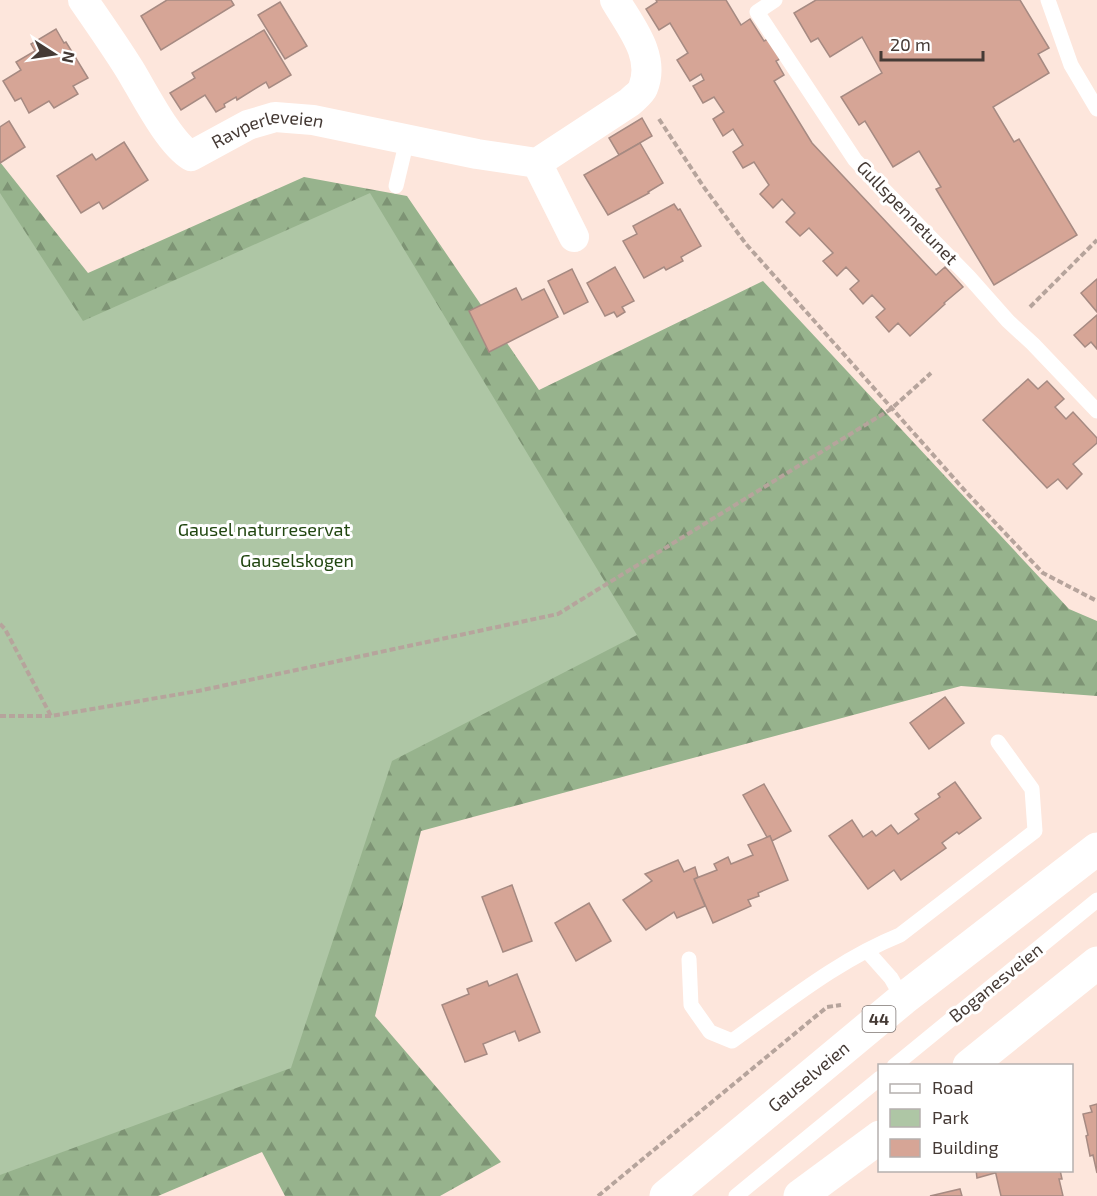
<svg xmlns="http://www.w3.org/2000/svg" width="1097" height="1196" font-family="'Exo 2',sans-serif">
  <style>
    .forest { fill: url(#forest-firs) }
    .park { fill: #aec6a5 }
    .building { fill: #d6a596; stroke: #a68a82; stroke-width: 1.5 }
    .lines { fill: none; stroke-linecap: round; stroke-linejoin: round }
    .path { stroke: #b6a49c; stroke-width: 4; stroke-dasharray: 6 3; stroke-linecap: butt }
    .lane { stroke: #fff; stroke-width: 15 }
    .street { stroke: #fff; stroke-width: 30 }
    .primary { stroke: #fff; stroke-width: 33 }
    .labels { text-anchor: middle; stroke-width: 6; stroke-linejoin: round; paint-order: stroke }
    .shield { fill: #fff; stroke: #7d7572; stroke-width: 1.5 }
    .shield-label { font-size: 16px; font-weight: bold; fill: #453a35 }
    .street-label { font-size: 18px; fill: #453a35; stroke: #fff }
    .park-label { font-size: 18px; fill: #214610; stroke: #fff }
  </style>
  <defs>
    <pattern id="forest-firs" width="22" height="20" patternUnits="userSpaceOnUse" patternTransform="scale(1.5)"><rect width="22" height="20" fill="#97b38d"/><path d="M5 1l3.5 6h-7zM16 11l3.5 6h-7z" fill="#7d9374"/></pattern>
  </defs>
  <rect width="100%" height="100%" fill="#fde6dc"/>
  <polygon class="forest" points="0,162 88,273 304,177 407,196 539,390 763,281 1069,609 1097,621 1097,696 961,686 421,831 375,1016 501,1162 440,1196 285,1196 262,1152 158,1196 0,1196"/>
  <polygon class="park" points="0,193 83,321 370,193 637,635 392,761 291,1068 0,1175"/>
  <g class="building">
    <polygon points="167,0 231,0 234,5 161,50 141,16"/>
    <polygon points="656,0 726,0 741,25 750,19 764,41 768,39 780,59 776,61 784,75 774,81 812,143 936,275 945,267 963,287 944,303 945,304 910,336 898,323 889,332 876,317 885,309 872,295 863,304 850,289 859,281 846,267 837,276 823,261 833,253 809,228 800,236 786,222 795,213 782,199 773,208 760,194 769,185 754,162 743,168 733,152 743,145 733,129 723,136 713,119 724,112 714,97 703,103 693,86 704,80 701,74 690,81 677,60 688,53 670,23 659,30 646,9 657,2"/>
    <polygon points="816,0 1020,0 1049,48 1038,54 1049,73 993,107 1014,142 1019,139 1077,235 994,285 936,189 941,187 919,151 893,167 865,121 859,125 841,97 882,73 862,37 830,57 818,38 811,42 794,13"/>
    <polygon points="280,2 307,46 285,59 258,15"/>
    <polygon points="56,29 64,43 66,42 88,78 73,86 78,94 54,108 49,101 29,113 21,98 15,101 3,81 21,70 16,62 35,51 31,44"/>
    <polygon points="264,30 291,75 269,88 266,82 237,100 236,97 224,104 225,107 216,112 205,95 181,110 170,93 195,78 192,73"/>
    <polygon points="642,118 652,136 619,155 609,138"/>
    <polygon points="9,121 25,147 0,163 0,127"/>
    <polygon points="124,142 148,180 103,209 99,202 81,213 57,176 92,154 96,160"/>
    <polygon points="640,143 663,183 648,192 649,193 608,215 584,175"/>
    <polygon points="674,204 678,210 680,209 701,246 681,257 683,261 666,270 664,267 644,278 623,241 637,234 633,226"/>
    <polygon points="615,267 634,301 622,307 625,312 617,317 614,312 605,316 587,283"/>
    <polygon points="572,269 588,302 564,314 548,281"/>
    <polygon points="1097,279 1097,312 1081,293"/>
    <polygon points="516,288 522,300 544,289 558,317 489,352 469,311"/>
    <polygon points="1097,315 1097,349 1091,342 1085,347 1074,335"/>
    <polygon points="1028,379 1038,389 1047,381 1064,399 1055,407 1066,419 1073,412 1097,438 1097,443 1073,464 1082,474 1067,489 1058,479 1047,488 983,420"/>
    <polygon points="945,697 964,723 929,749 910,723"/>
    <polygon points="955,782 981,818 959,834 957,832 942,843 946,848 901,880 894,870 868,889 829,836 852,820 863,837 872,831 876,836 891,825 898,834 919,819 915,814 940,797 938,794"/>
    <polygon points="764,784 791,831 772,841 770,836 767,837 743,795"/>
    <polygon points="770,836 788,880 758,893 759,896 748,900 751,906 713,923 694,879 717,870 714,864 728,857 731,864 753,855 748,845"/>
    <polygon points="678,860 684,872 695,867 698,877 694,879 705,906 677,918 674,912 646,930 623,900 652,881 645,874"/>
    <polygon points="512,885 532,941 503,952 482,897"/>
    <polygon points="589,903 611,941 576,961 555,923"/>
    <polygon points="517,974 540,1032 519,1041 515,1031 483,1044 487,1054 465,1062 442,1005 469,994 467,989 487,981 489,986"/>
    <polygon points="1097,1104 1097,1173 1093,1155 1090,1156 1086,1136 1088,1135 1083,1114 1092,1112 1090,1106"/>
    <polygon points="976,1170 994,1170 995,1173 977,1178"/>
    <polygon points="995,1170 1060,1170 1062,1179 1059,1179 1063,1196 1001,1196"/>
    <polygon points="960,1189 962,1196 930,1196"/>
  </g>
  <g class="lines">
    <g class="path">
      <polyline points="659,119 703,186 746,244 967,493 1043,573 1097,601"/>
      <polyline points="1030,307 1097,240"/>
      <polyline points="0,624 5,629 51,716"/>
      <polyline points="0,716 51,716 198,691 558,614 891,409 931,373"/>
      <polyline points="598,1196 827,1007 841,1005"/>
    </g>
    <g class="lane">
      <polyline points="775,0 757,12 855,160 969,277 1008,321 1033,344 1097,411"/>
      <polyline points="1048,0 1071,65 1097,109"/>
      <polyline points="396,186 407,140"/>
      <polyline points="867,951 891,978 903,999"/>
      <path d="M689 959 691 1005 710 1032 732 1041C786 1003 838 960 900 935L1035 831 1032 789 998 742"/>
      <polyline points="894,1066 1097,900"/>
      <polyline points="736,1196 880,1078"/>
    </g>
    <g class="street">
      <path id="s1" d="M83 0C99 23 115 46 130 70 144 93 169 143 191 156L248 125 275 117 313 120 477 154 537 163 630 102C634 98 641 93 643 88 656 56 630 26 615 0"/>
      <polyline points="537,163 574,237"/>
    </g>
    <g class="primary">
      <polyline points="969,1066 1097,963"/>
      <path id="s2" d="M666 1196 903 999 1097 849"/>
      <polyline points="800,1196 880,1137"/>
    </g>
  </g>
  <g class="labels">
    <rect class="shield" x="862.5" y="1006" width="33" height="26" rx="4.5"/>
    <g class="shield-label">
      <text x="879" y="1025">44</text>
    </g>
    <g class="street-label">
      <text dy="6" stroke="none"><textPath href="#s1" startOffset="274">Ravperleveien</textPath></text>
      <text transform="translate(907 213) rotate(46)" y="6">Gullspennetunet</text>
      <text transform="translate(996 983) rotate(-39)" y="6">Boganesveien</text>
      <text dy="6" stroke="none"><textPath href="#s2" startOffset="186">Gauselveien</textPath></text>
    </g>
    <g class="park-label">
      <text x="264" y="536">Gausel naturreservat</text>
      <text x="297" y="567">Gauselskogen</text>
    </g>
  </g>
  <rect x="878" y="1064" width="195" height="108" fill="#ffffff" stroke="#b5b0ae" stroke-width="1.5"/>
  <rect x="890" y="1084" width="30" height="9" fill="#ffffff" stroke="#b5b0ae" stroke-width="1.5"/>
  <text x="932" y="1094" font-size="18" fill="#453a35">Road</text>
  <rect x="890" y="1109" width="30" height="18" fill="#aec6a5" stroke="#b5b0ae" stroke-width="1.5"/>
  <text x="932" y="1124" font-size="18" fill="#453a35">Park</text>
  <rect x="890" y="1139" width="30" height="18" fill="#d6a596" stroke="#b5b0ae" stroke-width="1.5"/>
  <text x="932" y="1154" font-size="18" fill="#453a35">Building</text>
  <g transform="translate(54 54) rotate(102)" stroke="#ffffff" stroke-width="4.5" paint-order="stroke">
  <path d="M0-4.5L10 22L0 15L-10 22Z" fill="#453a35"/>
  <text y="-9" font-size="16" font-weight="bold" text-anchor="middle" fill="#453a35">N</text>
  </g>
  <path d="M881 51v9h102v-9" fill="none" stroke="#453a35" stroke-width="3"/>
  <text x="890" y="51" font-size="18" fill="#453a35" stroke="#ffffff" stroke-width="4.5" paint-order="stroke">20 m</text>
</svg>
